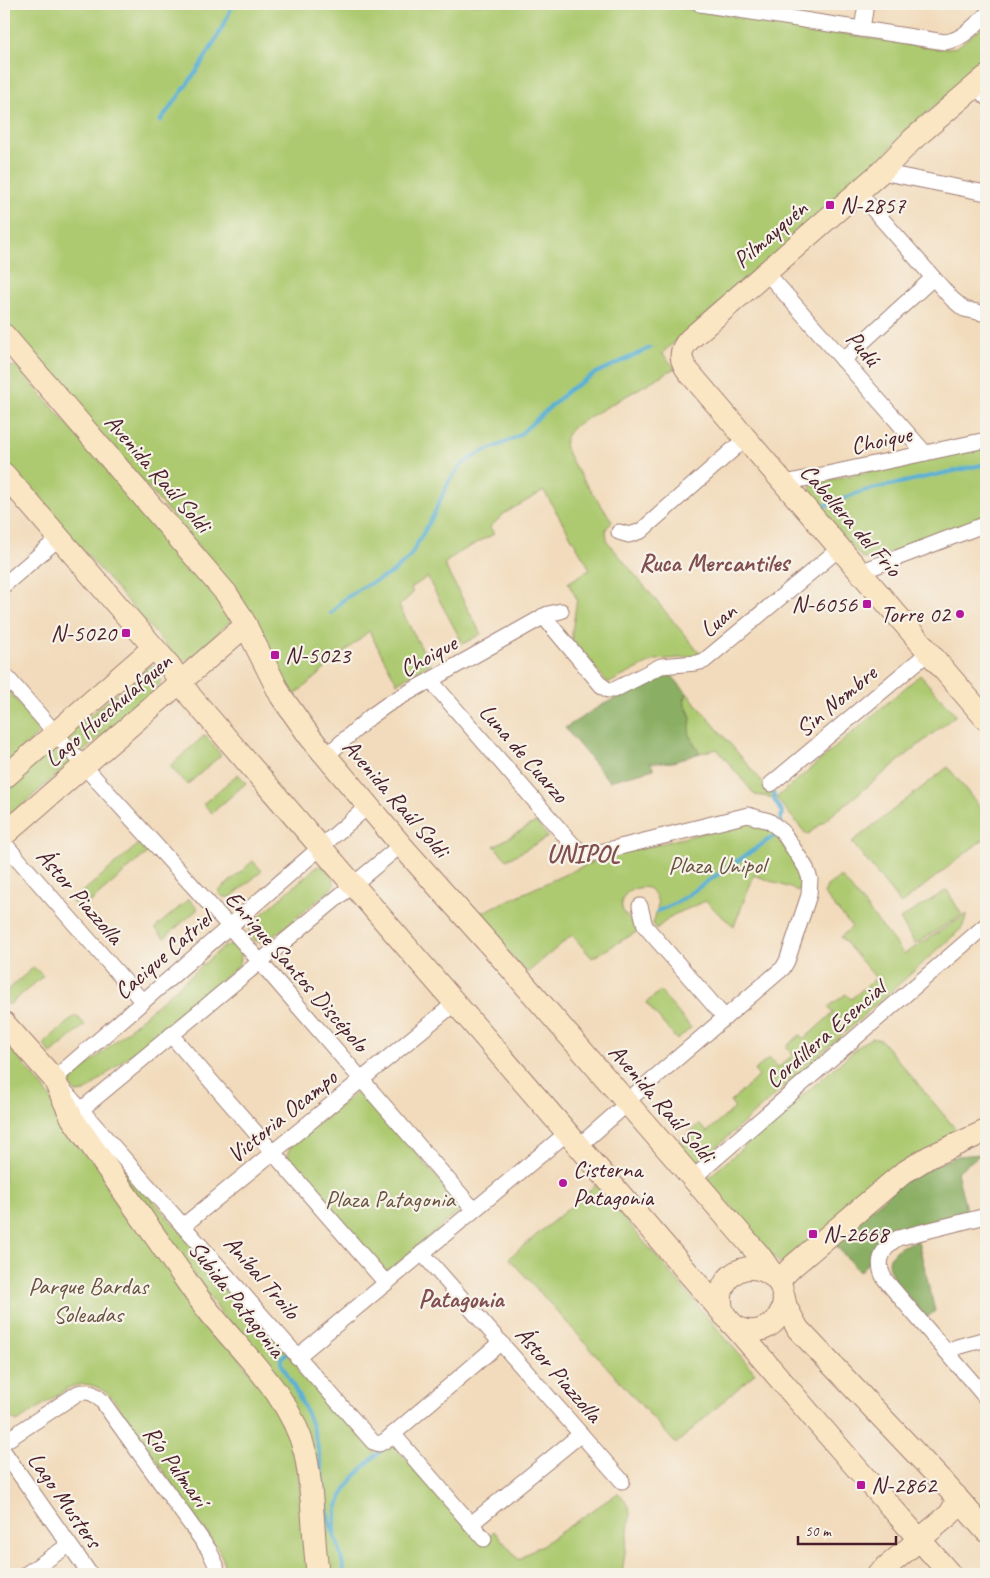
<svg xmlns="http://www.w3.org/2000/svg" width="990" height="1578" font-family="Caveat,sans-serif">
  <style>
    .green { fill: #adca71; stroke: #7c744e }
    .forest { fill: #8aae63; stroke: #6a6647 }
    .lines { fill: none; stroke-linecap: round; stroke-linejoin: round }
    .stream { stroke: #5ab0d6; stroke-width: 4 }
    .street-casing { stroke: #9e7d74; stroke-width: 17 }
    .secondary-casing { stroke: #9e7d74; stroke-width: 24 }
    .street { stroke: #fff; stroke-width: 15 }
    .secondary { stroke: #fbe6c4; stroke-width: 22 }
    .poi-dot { fill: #b5179e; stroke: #f7f3e8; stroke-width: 2 }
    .labels { text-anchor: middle; stroke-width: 4.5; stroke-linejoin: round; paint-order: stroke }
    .poi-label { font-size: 24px; fill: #4a1f2b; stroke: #f7f3e8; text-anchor: start }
    .street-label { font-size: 24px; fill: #4a1f2b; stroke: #f7f3e8 }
    .park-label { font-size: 24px; fill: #685240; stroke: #f7f3e8 }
    .neighbourhood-label { font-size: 25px; font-weight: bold; fill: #824f51; stroke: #f7f3e8 }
  </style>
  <rect width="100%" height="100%" fill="#f7f3e8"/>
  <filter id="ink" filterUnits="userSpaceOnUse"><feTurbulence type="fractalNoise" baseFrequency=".02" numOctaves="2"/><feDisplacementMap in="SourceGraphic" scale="10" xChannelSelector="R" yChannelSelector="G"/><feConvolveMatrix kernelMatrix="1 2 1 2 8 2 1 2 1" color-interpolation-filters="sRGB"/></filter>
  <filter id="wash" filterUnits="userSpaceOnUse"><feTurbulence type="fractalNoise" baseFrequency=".0096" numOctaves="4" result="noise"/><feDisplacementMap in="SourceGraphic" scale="20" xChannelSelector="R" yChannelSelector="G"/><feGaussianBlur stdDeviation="1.12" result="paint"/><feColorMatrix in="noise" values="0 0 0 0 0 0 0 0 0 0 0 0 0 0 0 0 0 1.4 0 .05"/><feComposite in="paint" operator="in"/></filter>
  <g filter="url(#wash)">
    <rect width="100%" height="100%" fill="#f2dbbc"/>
    <g class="green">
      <path d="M4 4H660L938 49 957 47 986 24V62L900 136 872 170 826 205 829 209 662 353 675 368 577 424C571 430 565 435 565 443 566 460 602 505 612 521L606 529 607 541 702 656 655 660 611 682H607L572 640V632L577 599 568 583 590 569 544 491 505 513 490 527 494 534 458 553 444 564 481 634 463 644 427 577 411 588 413 593 399 606 430 664 397 683 369 631 291 698 232 585 4 321Z"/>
      <polygon points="15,366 17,367 230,609 231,620 230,622 189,659 182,660 175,656 4,459 4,372 9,367"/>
      <path d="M986 447V516L871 560 862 558 810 498C808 491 809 488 814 483Z"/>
      <path d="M151 665C162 668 165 678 157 687L4 821V787Z"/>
      <polygon points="920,675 956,715 807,835 776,798 755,795 717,749 700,753 689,735 690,714 684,702 687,693 776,798"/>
      <polygon points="4,686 37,724 39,733 4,766"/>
      <polygon points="205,735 221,755 187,785 170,766"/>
      <polygon points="948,767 986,815 986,837 901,904 852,842"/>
      <polygon points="238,774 246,783 212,813 203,804"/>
      <path d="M751 821 776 832 803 878 804 893 754 875 734 926 719 914 706 901 673 915 656 929 653 924C657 909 663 899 648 888 634 885 616 895 623 911 627 918 635 925 640 930L592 958 572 935 527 973 476 915 599 859Z"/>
      <polygon points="536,822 548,837 507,860 494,846"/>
      <polygon points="140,843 148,852 80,911 72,901"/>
      <polygon points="253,861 262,871 231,897 223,897 218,892"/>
      <path d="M319 866 324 867 334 880V885L329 891 268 941C255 946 244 935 252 923L315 868Z"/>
      <polygon points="841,876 904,954 967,914 962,928 702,1160 693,1162 676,1144 699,1124 707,1132 735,1108 730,1102 759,1076 754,1071 769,1058 778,1068 793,1055 786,1047 800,1035 804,1039 833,1013 828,1007 846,994 851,999 876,978 841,937 852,927 824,894 827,886"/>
      <polygon points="947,890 962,915 915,944 900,919"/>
      <polygon points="189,899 198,909 164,938 155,928"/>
      <path d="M228 945C240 946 245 957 237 967L85 1092 76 1093 70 1087 73 1078 221 949Z"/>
      <polygon points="34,967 43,976 9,1005 4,999 4,993"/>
      <polygon points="660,991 691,1028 677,1040 646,1003"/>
      <polygon points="76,1015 85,1025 51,1054 43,1044"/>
      <polygon points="872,1038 881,1040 959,1133 780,1264 708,1181 709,1177 864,1042"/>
      <path d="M4 1041 42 1086 271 1401 292 1443 298 1471 310 1574H225L223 1559 218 1549 114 1400C101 1386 87 1380 68 1388L17 1422 4 1413Z"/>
      <polygon points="358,1091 363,1091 460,1205 457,1213 389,1270 384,1270 380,1267 287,1155 290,1147"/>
      <polygon points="77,1114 376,1454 388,1445 392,1444 482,1542 494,1531 519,1560 538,1546 539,1547 618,1493 629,1506 630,1516 622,1574 325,1574 319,1486 219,1310"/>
      <polygon points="596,1185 755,1373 676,1444 509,1258"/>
    </g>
    <g class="forest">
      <polygon points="664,674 672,676 687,693 684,702 691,718 689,735 700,753 673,762 650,763 654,769 609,781 565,728 600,706"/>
      <path d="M981 1154 957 1172 967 1214 899 1230C869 1242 878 1256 859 1272L832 1241 911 1176 957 1156Z"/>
      <path d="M918 1241 935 1311 926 1318C905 1292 859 1255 918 1241Z"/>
    </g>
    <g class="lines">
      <g class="stream">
        <path d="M160 121C189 83 215 48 233 4"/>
        <polyline points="824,506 863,491 986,464"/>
        <polyline points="331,613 343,600 361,588 392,573 409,558 433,516 449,481 461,465 480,453 502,444 518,436 569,390 596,373 650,348"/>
        <polyline points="774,794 774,800 782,812 780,824"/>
        <polyline points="658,911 676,903 774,836 776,832"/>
        <path d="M289 1351 281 1358V1363C294 1387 311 1416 317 1443 325 1476 322 1511 337 1541"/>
        <path d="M335 1533C332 1495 358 1471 384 1448"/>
        <polyline points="337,1540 345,1574"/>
      </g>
    </g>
  </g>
  <g filter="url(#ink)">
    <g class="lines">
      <defs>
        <g id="street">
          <path d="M700 4 945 42C962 40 974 26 986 15"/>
          <polyline points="862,29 866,4"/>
          <polyline points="976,86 986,97"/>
          <polyline points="881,172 986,193"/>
          <polyline points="858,192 952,299 964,309 986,314"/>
          <polyline points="766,272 925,453"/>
          <polyline points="843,360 933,278"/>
          <polyline points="785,483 986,440"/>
          <polyline points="619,532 629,535 641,531 746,438"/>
          <polyline points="860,572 986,524"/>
          <polyline points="4,585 59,538"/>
          <polyline points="543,616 601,685 608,690 614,690 661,666 696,663 704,661 840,548"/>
          <polyline points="4,674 83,765 230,927 474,1210"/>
          <polyline points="431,681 573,845 583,853 596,853 748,815 769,821 782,831 806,868 810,879 809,895 787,961 783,968 633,1096 621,1109 579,1146"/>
          <polyline points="326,756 370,717 388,704 548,614 561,611"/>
          <polyline points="771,784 929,652"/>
          <polyline points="368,806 54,1079 373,1442 379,1444 385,1441 501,1342"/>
          <polyline points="4,843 143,1002"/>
          <polyline points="640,906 645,926 725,1018"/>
          <polyline points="171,1035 386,1283"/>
          <polyline points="82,1109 401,845"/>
          <polyline points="693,1178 986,925"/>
          <path d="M986 1216 898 1238C881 1248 874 1265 887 1282L986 1398"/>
          <polyline points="183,1226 455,1003"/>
          <polyline points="422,1253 622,1481"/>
          <polyline points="947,1352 957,1347 986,1339"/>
          <polyline points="297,1357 567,1133"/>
          <polyline points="393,1434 484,1539"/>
          <path d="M4 1442 78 1393C88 1390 95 1393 102 1401L209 1550 216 1565 217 1574"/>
          <polyline points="4,1452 90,1574"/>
          <polyline points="471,1524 581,1434"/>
          <polyline points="26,1574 69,1545"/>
        </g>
        <g id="secondary">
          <path d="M986 77 912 140 881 172 690 339C679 350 679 359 688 371L986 719"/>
          <polyline points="4,335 226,593 241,616 281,696 310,737 401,845 506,963 760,1256 781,1286 786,1307 798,1329 943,1482 986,1531"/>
          <polyline points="4,474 169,665 191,697 867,1480 950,1574"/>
          <polyline points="4,778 153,648"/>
          <polyline points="4,835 246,625"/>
          <path d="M4 1023 54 1079 72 1118 195 1293C232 1346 288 1387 305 1452 314 1492 312 1534 318 1574"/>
          <polyline points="778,1281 793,1266 903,1173 929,1157 986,1131"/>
          <path d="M724 1315C710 1281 745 1253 774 1277"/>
          <path d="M731 1323C752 1341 781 1327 784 1301"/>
          <polyline points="878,1574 950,1514 955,1505 956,1496"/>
        </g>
      </defs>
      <use href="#street" class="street-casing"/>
      <use href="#secondary" class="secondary-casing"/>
      <use href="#street" class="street"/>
      <use href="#secondary" class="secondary"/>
    </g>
  </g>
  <g class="poi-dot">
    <rect x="825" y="200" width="10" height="10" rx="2.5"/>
    <rect x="862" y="599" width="10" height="10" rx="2.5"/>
    <circle cx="960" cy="614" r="5"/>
    <rect x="121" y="628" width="10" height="10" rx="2.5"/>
    <rect x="270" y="650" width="10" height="10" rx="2.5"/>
    <circle cx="563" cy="1183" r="5"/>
    <rect x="808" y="1229" width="10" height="10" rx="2.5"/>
    <rect x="856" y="1480" width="10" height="10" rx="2.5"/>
  </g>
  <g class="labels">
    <g class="poi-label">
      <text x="840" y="213">N-2857</text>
      <text x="857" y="612" text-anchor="end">N-6056</text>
      <text x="950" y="622" text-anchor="end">Torre 02</text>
      <text x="116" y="641" text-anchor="end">N-5020</text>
      <text x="285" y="663">N-5023</text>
      <text x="573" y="1177">Cisterna<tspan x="573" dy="28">Patagonia</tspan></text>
      <text x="823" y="1242">N-2668</text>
      <text x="871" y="1493">N-2862</text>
    </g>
    <g class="street-label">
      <text transform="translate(770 234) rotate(-41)" y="8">Pilmayquén</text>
      <text transform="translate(863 348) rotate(49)" y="8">Pudú</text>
      <text transform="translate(881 440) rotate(-12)" y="8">Choique</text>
      <text transform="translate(158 473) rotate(49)" y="8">Avenida Raúl Soldi</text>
      <text transform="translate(851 520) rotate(49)" y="8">Cabellera del Frío</text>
      <text transform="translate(718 620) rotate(-40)" y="8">Luan</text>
      <text transform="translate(428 656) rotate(-29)" y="8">Choique</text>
      <text transform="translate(836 701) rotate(-40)" y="8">Sin Nombre</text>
      <text transform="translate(108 710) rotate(-41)" y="8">Lago Huechulafquen</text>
      <text transform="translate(524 753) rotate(49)" y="8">Luna de Cuarzo</text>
      <text transform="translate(396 798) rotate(49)" y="8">Avenida Raúl Soldi</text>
      <text transform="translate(80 896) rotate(49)" y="8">Ástor Piazzolla</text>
      <text transform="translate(163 955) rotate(-41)" y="8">Cacique Catriel</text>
      <text transform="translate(297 971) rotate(49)" y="8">Enrique Santos Discépolo</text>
      <text transform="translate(825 1034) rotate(-41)" y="8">Cordillera Esencial</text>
      <text transform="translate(662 1103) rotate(49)" y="8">Avenida Raúl Soldi</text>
      <text transform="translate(282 1116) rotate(-39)" y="8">Victoria Ocampo</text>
      <text transform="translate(262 1277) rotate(49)" y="8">Aníbal Troilo</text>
      <text transform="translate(237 1299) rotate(52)" y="8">Subida Patagonia</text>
      <text transform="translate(559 1374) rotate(49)" y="8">Ástor Piazzolla</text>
      <text transform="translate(176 1466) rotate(54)" y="8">Río Pulmarí</text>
      <text transform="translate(65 1500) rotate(55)" y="8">Lago Musters</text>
    </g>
    <g class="park-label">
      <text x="717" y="873">Plaza Unipol</text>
      <text x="390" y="1207">Plaza Patagonia</text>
      <text x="88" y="1294">Parque Bardas<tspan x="88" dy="28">Soleadas</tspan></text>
    </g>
    <g class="neighbourhood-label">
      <text x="714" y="571">Ruca Mercantiles</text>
      <text x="583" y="862">UNIPOL</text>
      <text x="461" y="1307">Patagonia</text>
    </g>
  </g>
  <rect width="990" height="1578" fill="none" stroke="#f7f3e8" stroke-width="20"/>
  <path d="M798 1536v8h98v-8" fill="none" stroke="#4a1f2b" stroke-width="2.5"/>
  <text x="805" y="1536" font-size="15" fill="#4a1f2b" stroke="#f7f3e8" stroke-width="4" paint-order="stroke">50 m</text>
</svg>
